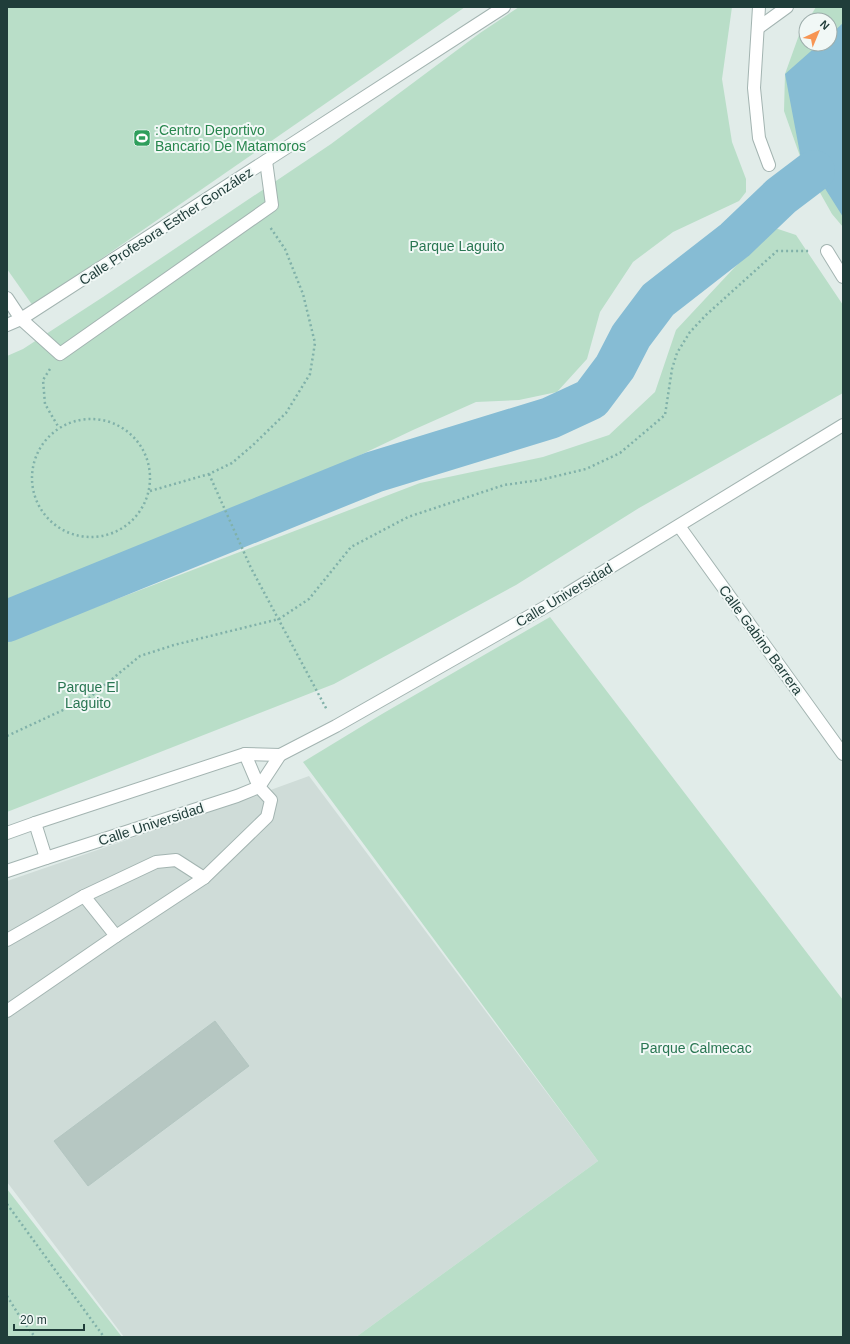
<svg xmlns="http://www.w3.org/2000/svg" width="850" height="1344" font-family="Arial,sans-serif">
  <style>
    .built { fill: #cfdcd8 }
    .green { fill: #b9dec8 }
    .water { fill: #86bcd4 }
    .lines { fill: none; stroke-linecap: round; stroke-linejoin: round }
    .river { stroke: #86bcd4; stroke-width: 42 }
    .building { fill: #b6c7c2; stroke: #b3c6c1 }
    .minor-casing { stroke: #a3b4b1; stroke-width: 14 }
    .path { stroke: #80b1a9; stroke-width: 2.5; stroke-dasharray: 2 3; stroke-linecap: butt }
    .minor { stroke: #fff; stroke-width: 12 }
    .labels { text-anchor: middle; stroke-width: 4; stroke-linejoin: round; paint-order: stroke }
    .leisure-label { font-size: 14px; fill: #27864d; stroke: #f1f8f6; text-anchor: start }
    .street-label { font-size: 14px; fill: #203d3a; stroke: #f1f8f6 }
    .park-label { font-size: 14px; fill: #297652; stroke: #f1f8f6 }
  </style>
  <rect width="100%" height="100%" fill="#e1ece9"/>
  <polygon class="built" points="309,776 598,1161 356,1337 124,1337 7,1182 7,881 246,799"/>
  <g class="green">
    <polygon points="7,7 465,7 33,306 7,269"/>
    <polygon points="519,7 732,7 722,79 732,142 746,179 746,192 739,201 673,232 633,262 600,312 587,359 557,392 519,400 476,402 413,430 177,542 71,577 7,602 7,356 23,349 103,297 331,144 480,33"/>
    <polygon points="816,7 843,7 843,227 832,214 801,159 784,111 785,74 799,35 806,23 806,44 830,44 830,20 808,20"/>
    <polygon points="775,228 796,235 843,305 843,393 639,508 516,585 334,684 7,812 7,641 420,483 543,457 609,435 655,392 676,330 763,237"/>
    <polygon points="550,617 843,1000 843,1337 356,1337 598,1161 303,762 382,714"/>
    <polygon points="7,1189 122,1337 7,1337"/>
  </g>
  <polygon class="water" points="843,23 843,217 814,171 801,159 785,74 819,44 830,44 830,35"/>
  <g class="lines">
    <polyline class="river" points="7,621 374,472 550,418 591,399 615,367 631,336 658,300 735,240 781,196 814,171"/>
  </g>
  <polygon class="building" points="215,1021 249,1066 88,1186 54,1141"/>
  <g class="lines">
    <defs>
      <g id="minor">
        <polyline points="759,7 754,88 759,138 769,165"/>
        <polyline points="758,28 787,7"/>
        <polyline points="827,251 843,277"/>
        <polyline points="7,298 21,319 60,354 272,205 266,161"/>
        <polyline points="7,325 21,319 504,7"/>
        <polyline points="679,526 843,754"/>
        <polyline points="35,823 46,858"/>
        <polyline points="7,833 35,823 245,754 280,755 336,726 547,606 843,425"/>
        <polyline points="7,871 46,858 237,796 259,787 280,755"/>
        <polyline points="84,896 116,936"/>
        <polyline points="7,940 84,896 156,862 176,860 204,878"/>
        <polyline points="7,1011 116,936 204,878 267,817 271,800 259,787 245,754"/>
      </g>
    </defs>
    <use href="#minor" class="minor-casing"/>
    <g class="path">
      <polyline points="50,369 43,380 45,404 59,428"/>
      <circle cx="91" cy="478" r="59"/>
      <polyline points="209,474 251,568 327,710"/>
      <polyline points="150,491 209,474 232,463 253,445 286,413 310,374 315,343 303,294 285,249 270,227"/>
      <polyline points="7,736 89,698 140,656 174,645 279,619 309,599 351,547 408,517 504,485 540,480 586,469 620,453 665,415 672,369 677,353 690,332 706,315 777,251 810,251"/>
      <polyline points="7,1204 104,1337"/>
      <polyline points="7,1296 20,1317 35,1337"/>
    </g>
    <use href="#minor" class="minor"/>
  </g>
  <defs>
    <symbol id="stadium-square" viewBox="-11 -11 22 22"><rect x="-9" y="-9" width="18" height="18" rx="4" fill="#2e9e5b" stroke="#f1f8f6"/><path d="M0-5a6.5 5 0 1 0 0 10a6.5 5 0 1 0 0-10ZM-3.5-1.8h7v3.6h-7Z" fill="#fff"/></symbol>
  </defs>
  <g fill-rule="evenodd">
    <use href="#stadium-square" x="132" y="128" width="20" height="20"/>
  </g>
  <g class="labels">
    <g class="leisure-label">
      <text x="155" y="135">:Centro Deportivo<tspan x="155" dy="16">Bancario De Matamoros</tspan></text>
    </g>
    <g class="street-label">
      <text transform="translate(166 226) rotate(-33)" y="5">Calle Profesora Esther González</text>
      <text transform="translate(564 595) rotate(-31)" y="5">Calle Universidad</text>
      <text transform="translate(761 640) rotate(54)" y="5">Calle Gabino Barrera</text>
      <text transform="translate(151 824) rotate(-18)" y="5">Calle Universidad</text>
    </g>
    <g class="park-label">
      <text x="457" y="251">Parque Laguito</text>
      <text x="88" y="692">Parque El<tspan x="88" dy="16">Laguito</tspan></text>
      <text x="696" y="1053">Parque Calmecac</text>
    </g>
  </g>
  <rect width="850" height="1344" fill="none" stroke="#203d3a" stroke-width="16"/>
  <g transform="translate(818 32) rotate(44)"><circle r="19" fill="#f1f8f6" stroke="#9dadab"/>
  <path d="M0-3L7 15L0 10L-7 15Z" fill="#f79553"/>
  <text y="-6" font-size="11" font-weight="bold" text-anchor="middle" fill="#203d3a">N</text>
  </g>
  <path d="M14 1324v6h70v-6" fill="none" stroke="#203d3a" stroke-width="2"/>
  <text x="20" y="1324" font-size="12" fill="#203d3a" stroke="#f1f8f6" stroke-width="3" paint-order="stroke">20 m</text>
</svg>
